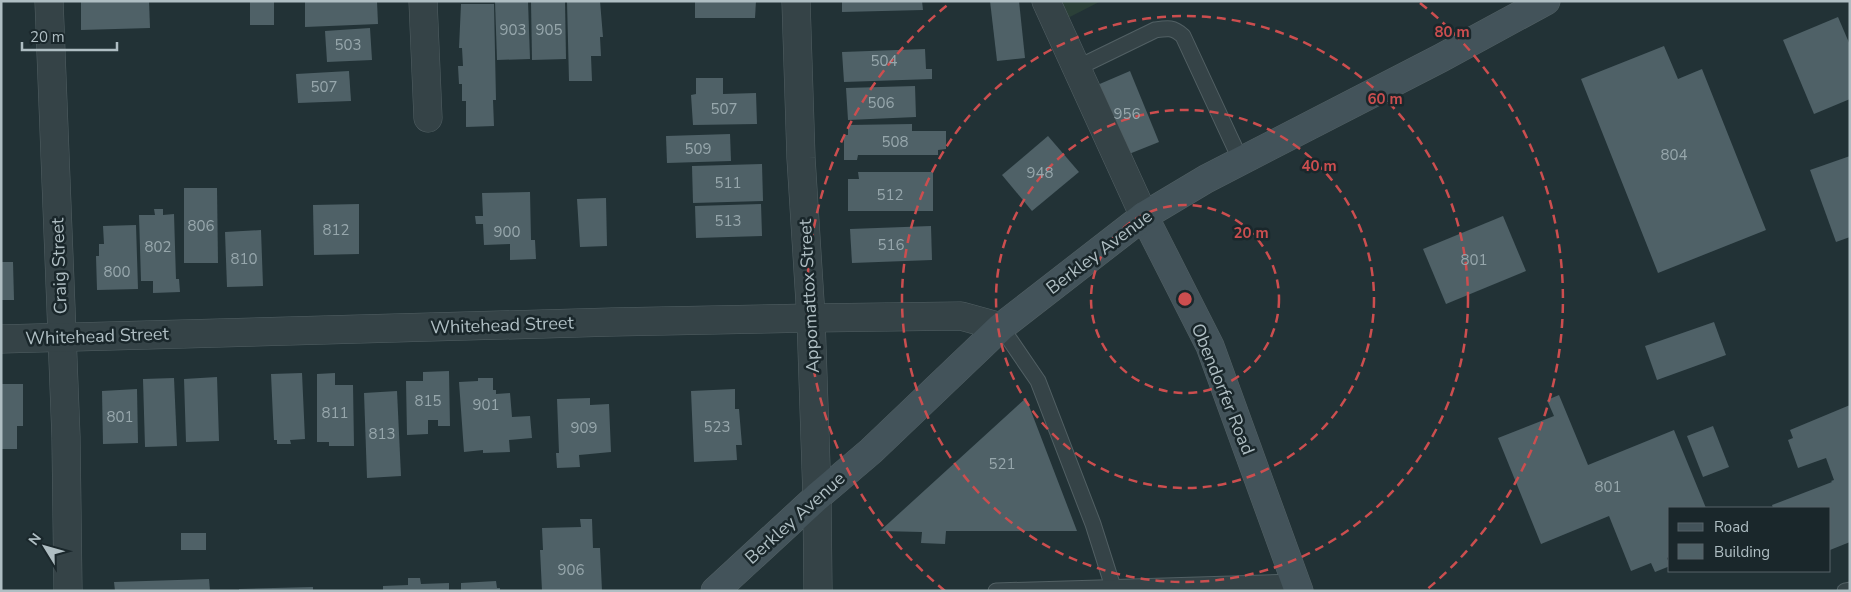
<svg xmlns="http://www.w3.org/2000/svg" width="1851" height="592" font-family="'Nunito Sans',sans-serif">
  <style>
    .green { fill: #2b4038 }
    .building { fill: #4f6167 }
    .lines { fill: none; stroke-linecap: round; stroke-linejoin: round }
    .lane-casing { stroke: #526064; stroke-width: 17 }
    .street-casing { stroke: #526064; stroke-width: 29 }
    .secondary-casing { stroke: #526064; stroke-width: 29 }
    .lane { stroke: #354347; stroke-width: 15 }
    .street { stroke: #354347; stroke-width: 28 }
    .secondary { stroke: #43535a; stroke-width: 28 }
    .ring { fill: none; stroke: #cc4e4f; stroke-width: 2.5; stroke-dasharray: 9 6 }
    .labels { text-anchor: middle; stroke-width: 5; stroke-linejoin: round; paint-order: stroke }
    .number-label { font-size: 15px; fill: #97a7ac }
    .street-label { font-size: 18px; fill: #afbec3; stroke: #1a272b }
    .centre { fill: #cc4e4f; stroke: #1a272b; stroke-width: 2.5 }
    .ring-label { font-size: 15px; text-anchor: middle; font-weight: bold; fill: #cc4e4f; stroke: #1a272b; stroke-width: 5; stroke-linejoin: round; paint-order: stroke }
  </style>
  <rect width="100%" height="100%" fill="#223236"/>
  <polygon class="green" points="1055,1 1101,1 1062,21"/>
  <g class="building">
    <polygon points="81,1 149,1 150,28 81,30"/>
    <rect x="250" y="1" width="24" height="24"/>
    <polygon points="305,1 377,1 378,24 305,27"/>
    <polygon points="495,1 528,1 530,59 497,60"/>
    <polygon points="531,1 565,1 566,59 532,60"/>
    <polygon points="567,1 600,1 603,37 600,37 601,56 591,56 592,81 569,81"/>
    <polygon points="695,1 756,1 755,18 695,18"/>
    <polygon points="842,1 922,1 923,10 842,12"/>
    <polygon points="990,1 1019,1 1025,58 997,61"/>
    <polygon points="461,4 494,4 496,100 493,100 494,126 466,127 466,101 462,101 462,84 459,84 458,66 463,66 462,48 459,48"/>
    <polygon points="1838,17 1850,45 1850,99 1814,114 1783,40"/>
    <polygon points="370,28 372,60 327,62 325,31"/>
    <polygon points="1664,46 1678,79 1702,69 1766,230 1658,273 1581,79"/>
    <polygon points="925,49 926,69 932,69 932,79 844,82 842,52"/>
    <polygon points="349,71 351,101 298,103 296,74"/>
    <polygon points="1130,71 1159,142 1124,156 1095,86"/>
    <polygon points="696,78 723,78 723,94 756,93 757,124 693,125 691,95 696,94"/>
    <polygon points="915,86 916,117 848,120 846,88"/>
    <polygon points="912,124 912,131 946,131 946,149 938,150 938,155 858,155 857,160 844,160 844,135 848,135 848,125"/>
    <polygon points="730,134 731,161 667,163 666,136"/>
    <polygon points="1048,136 1079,172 1032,211 1002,175"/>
    <polygon points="1850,156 1850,237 1836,242 1810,170"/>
    <polygon points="762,164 763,201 693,203 692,166"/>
    <polygon points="858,172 933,172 933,211 848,211 848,179 859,179"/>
    <polygon points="184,188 217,188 218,263 184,263"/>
    <polygon points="530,192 531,240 535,240 536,259 510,260 510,244 484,245 483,224 476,224 475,216 483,216 482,193"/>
    <polygon points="606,198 607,246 580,247 577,199"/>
    <polygon points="359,204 359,254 314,255 313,205"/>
    <polygon points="761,204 762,236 696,238 695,206"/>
    <polygon points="154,209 163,209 163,215 174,214 176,279 179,279 180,292 153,293 153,281 141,281 139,215 155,215"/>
    <polygon points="1503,216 1526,271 1446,304 1423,249"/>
    <polygon points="136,225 138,289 97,290 96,256 99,256 99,244 104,244 103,226"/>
    <polygon points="931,226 932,260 852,263 850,229"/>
    <polygon points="261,230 263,286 227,287 225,232"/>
    <polygon points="1,262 13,262 14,300 1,300"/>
    <polygon points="1714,322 1726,355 1657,380 1645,346"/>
    <polygon points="449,371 450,426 438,426 438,420 428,420 428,434 407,435 406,381 423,381 423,372"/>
    <polygon points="302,373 305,439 290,440 291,444 277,444 277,440 274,440 271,374"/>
    <polygon points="335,373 335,385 353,385 354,446 329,446 329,442 317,442 317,374"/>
    <polygon points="217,377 219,441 186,442 184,379"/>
    <polygon points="174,378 177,446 145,447 143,379"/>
    <polygon points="478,378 493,378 493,390 496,390 496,394 510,393 512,417 530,416 532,438 509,440 510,452 483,453 483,450 464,452 459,382 478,381"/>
    <polygon points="1,384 23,384 23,426 17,426 17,449 1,449"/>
    <polygon points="137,389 138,443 103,444 102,391"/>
    <polygon points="735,389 735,409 739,409 742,445 736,445 737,460 694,462 691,391"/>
    <polygon points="397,391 401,476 367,478 364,393"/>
    <polygon points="1559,395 1588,465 1674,430 1706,508 1670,508 1670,556 1667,558 1670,566 1655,572 1651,563 1631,571 1609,516 1541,544 1498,438 1554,416 1547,400"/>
    <polygon points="590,398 590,405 609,404 611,452 579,455 580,467 557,468 556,453 559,453 557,399"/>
    <polygon points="1026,398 1077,531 946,531 945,544 921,543 922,532 880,531"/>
    <polygon points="1850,405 1850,542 1830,550 1830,508 1773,508 1772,505 1832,482 1831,481 1834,480 1826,458 1798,468 1788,440 1793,438 1790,430"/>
    <polygon points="1713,426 1729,467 1703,477 1687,436"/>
    <polygon points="580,519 592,519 593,548 600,548 602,591 542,591 540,550 543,550 542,528 581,527"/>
    <rect x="181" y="533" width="25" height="17"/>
    <polygon points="408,578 420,578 421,584 449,583 449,591 383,591 383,586 408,585"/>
    <polygon points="209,579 210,591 115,591 114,582"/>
    <polygon points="496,581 497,588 500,588 500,591 461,591 461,583"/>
    <polygon points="313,587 313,591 239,591 239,589"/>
  </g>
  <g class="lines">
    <defs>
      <g id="lane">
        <path d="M1077 68 1155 30C1168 28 1173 27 1183 36L1241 161"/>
        <polyline points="1001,327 1038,381 1093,524 1113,587"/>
        <polyline points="996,591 1296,582"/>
        <polyline points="1845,591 1850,590"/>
      </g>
      <g id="street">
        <polyline points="49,1 66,437 68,591"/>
        <polyline points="423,1 428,118"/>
        <polyline points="796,1 801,158 811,318 817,497 818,591"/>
        <polyline points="1046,1 1144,216"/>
        <polyline points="1,339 612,322 811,318 961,316 1001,327"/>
      </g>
      <g id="secondary">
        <polyline points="1144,216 1210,346 1299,591"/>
        <polyline points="715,591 817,497 871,451 1001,327 1144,216 1206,179 1441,58 1546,1"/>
      </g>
    </defs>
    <use href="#lane" class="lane-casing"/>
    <use href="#street" class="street-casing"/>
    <use href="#secondary" class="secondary-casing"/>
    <use href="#lane" class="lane"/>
    <use href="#street" class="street"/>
    <use href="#secondary" class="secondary"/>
  </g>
  <g class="ring">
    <circle cx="1185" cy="299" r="94"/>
    <circle cx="1185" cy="299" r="189"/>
    <circle cx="1185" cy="299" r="283"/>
    <path d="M945 591A378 378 0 0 1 950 3M1420 3A378 378 0 0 1 1425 591"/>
  </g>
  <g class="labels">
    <g class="number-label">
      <text x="513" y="35">903</text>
      <text x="549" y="35">905</text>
      <text x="348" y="50">503</text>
      <text x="884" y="66">504</text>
      <text x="324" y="92">507</text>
      <text x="881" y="108">506</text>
      <text x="724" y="114">507</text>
      <text x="1127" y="119">956</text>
      <text x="895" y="147">508</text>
      <text x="698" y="154">509</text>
      <text x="1674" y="160">804</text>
      <text x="1040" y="178">948</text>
      <text x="728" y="188">511</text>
      <text x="890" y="200">512</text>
      <text x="728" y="226">513</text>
      <text x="201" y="231">806</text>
      <text x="336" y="235">812</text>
      <text x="507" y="237">900</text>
      <text x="891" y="250">516</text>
      <text x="158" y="252">802</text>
      <text x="244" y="264">810</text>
      <text x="1474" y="265">801</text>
      <text x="117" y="277">800</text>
      <text x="428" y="406">815</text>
      <text x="486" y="410">901</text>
      <text x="335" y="418">811</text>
      <text x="120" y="422">801</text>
      <text x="717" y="432">523</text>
      <text x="584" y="433">909</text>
      <text x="382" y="439">813</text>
      <text x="1002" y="469">521</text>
      <text x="1608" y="492">801</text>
      <text x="571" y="575">906</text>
    </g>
    <g class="street-label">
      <text transform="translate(1099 252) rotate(-37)" y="6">Berkley Avenue</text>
      <text transform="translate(59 266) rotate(-92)" y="6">Craig Street</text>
      <text transform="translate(809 296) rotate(-93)" y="6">Appomattox Street</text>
      <text transform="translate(502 325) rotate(-2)" y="6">Whitehead Street</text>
      <text transform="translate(97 336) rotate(-2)" y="6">Whitehead Street</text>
      <text transform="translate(1223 389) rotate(68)" y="6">Obendorfer Road</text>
      <text transform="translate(795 518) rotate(-42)" y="6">Berkley Avenue</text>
    </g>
  </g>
  <circle cx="1185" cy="299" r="8" class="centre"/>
  <g class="ring-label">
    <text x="1452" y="37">80 m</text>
    <text x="1385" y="104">60 m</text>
    <text x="1319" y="171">40 m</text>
    <text x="1251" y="238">20 m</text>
  </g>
  <rect width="1851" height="592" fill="none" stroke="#afbec3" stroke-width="5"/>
  <rect x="1668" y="507" width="162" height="65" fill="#1a272b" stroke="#566368"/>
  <rect x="1678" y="523" width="25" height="8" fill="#43535a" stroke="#566368"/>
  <text x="1714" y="532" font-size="15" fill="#afbec3">Road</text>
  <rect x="1678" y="544" width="25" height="15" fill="#4f6167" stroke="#566368"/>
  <text x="1714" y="557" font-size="15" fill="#afbec3">Building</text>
  <g transform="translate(45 547) rotate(307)" stroke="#1a272b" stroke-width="4" paint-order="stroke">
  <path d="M0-4L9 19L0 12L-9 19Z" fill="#afbec3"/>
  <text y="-8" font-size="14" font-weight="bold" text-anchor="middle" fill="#afbec3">N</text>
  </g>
  <path d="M22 42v8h95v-8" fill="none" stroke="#afbec3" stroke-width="2.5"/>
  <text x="30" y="42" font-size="15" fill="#afbec3" stroke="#1a272b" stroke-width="4" paint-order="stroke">20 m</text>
</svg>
